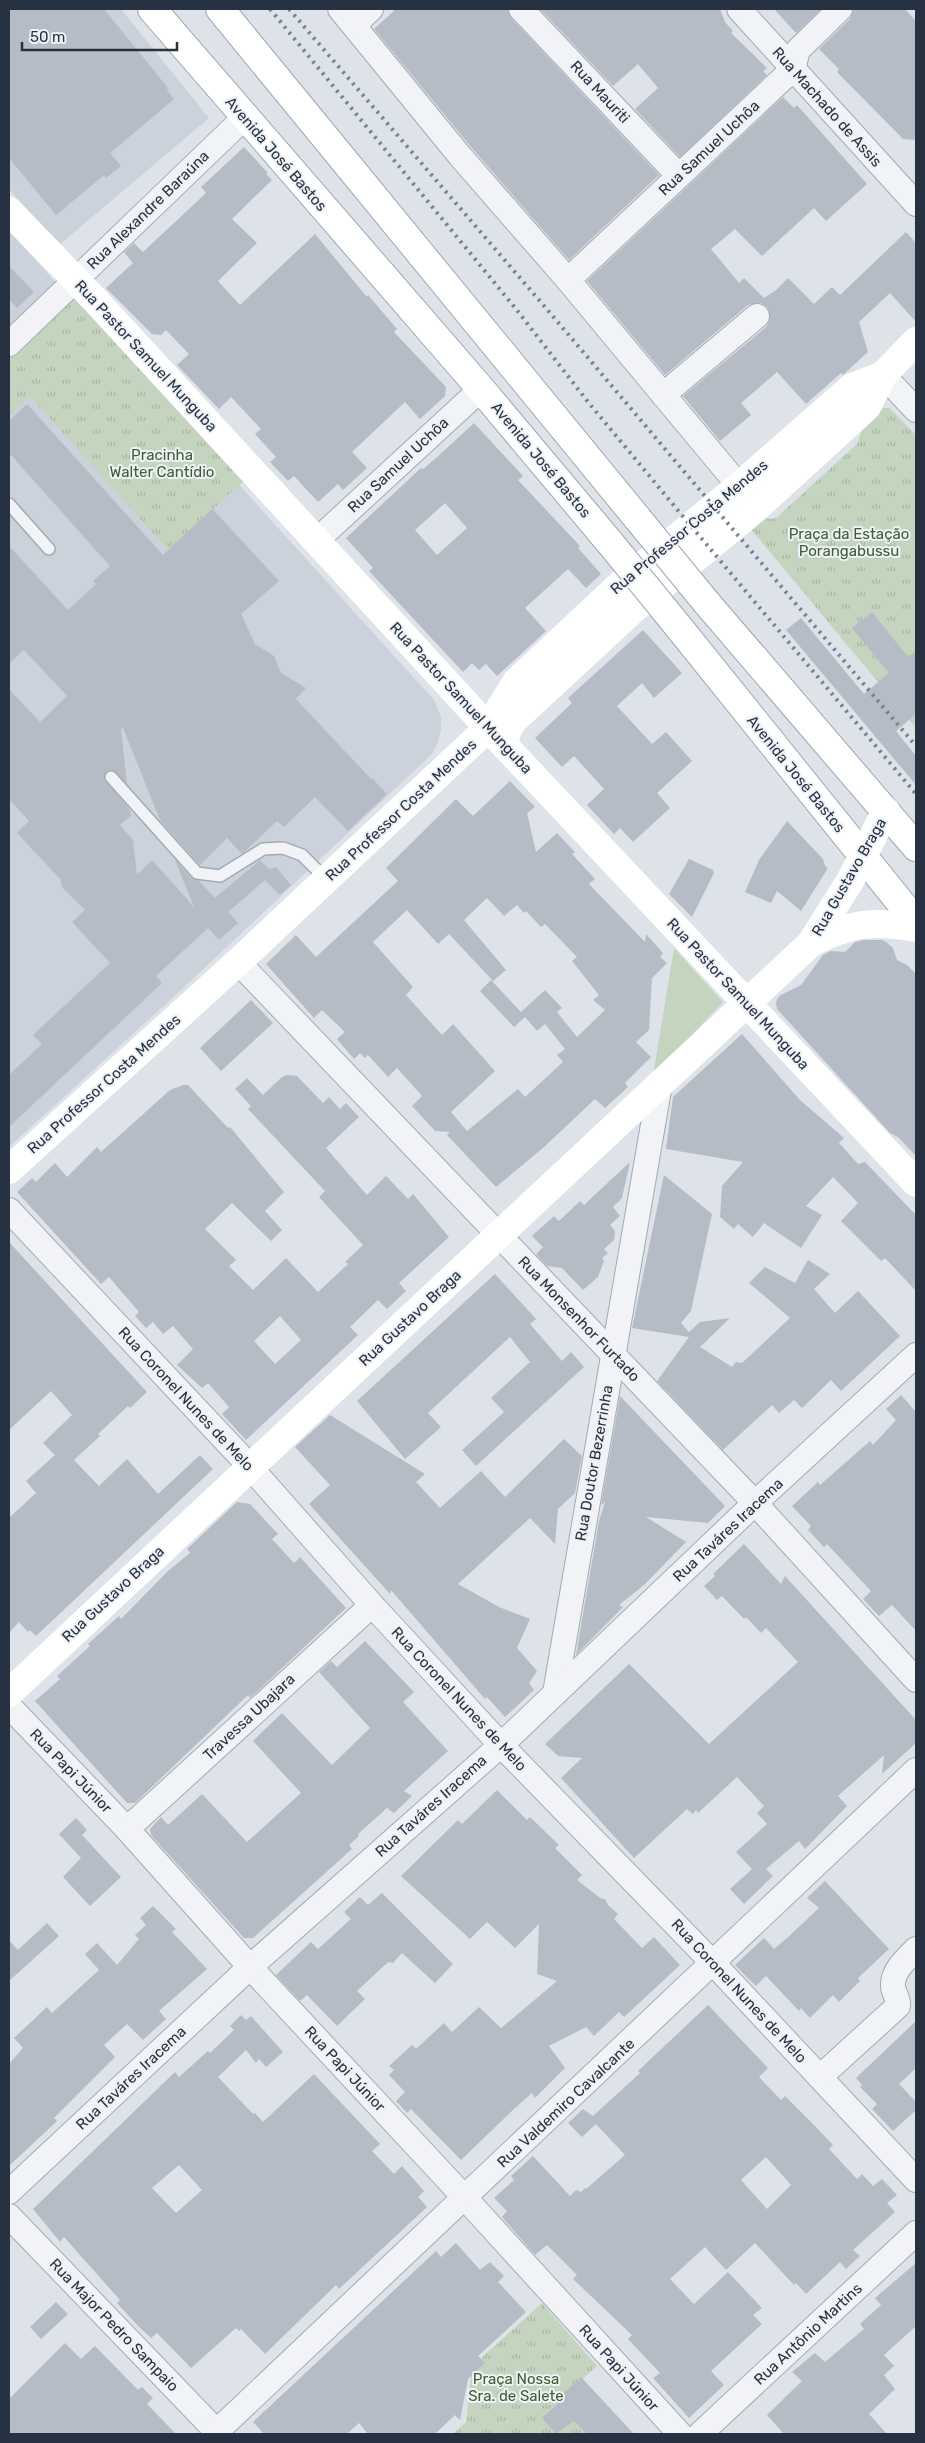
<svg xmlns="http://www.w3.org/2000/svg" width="925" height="2443" font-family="Rubik,sans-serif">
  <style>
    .built { fill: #ccd2db }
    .grass { fill: #c5d4bf }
    .park { fill: url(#park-tufts) }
    .building { fill: #b5bcc6; fill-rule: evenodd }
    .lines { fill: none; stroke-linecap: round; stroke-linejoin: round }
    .lane-casing { stroke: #a3aab3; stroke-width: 14 }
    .street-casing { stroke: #a3aab3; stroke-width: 26 }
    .primary-casing { stroke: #9da7b6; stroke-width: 30 }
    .lane { stroke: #f1f3f7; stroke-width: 11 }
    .street { stroke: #f1f3f7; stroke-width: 24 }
    .secondary { stroke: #fff; stroke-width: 28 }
    .primary { stroke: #fff; stroke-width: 28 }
    .rail { stroke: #778294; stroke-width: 4; stroke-dasharray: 2.5 5; stroke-linecap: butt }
    .primary-bridge-casing { stroke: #9da7b6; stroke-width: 30; stroke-linecap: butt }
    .primary-bridge { stroke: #fff; stroke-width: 28 }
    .labels { text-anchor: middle; stroke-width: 4; stroke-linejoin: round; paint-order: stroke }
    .street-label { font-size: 15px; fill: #263141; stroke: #eef2f6 }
    .park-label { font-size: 15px; fill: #3c5e32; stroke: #eef2f6 }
  </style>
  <defs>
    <pattern id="park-tufts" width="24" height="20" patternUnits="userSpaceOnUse" patternTransform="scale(1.25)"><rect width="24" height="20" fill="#c5d4bf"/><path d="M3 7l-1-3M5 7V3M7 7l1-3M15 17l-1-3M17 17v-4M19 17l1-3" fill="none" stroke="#a9b6a5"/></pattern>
  </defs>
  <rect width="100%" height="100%" fill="#dee3e9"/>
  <g class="built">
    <polygon points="9,9 121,9 209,118 59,245 9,189"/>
    <polygon points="9,231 434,700 441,717 441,729 438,742 432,754 181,990 9,1147"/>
  </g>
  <polygon class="grass" points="674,948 723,1002 653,1076"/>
  <g class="park">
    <polygon points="78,293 246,479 168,550 30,396 9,416 9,356"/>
    <polygon points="883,408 889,408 916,435 916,728 750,528 760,519 776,518 857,444 863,427"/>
    <polygon points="542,2303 597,2366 561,2398 592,2434 453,2434 466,2422 471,2377 468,2370"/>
  </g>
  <g class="building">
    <polygon points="9,9 104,9 168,88 167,90 174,99 110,153 121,166 106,178 104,175 56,215 9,158"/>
    <polygon points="396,9 508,9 511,18 659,175 569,260 471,147 374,29"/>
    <polygon points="540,9 720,9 725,22 733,31 731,33 767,68 763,71 767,75 680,157 635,109 658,88 638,64 613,86"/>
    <polygon points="774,9 821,9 796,33"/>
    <polygon points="853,9 905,9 916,21 916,140 903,139 837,72 839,69 819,49 850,19"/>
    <polygon points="783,97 794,108 797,105 867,184 826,221 814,208 762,256 735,229 711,249 739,283 744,278 764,298 775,291 788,278 814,304 832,287 840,295 906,232 916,243 916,322 890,293 859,322 868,352 846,372 843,375 841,373 806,404 777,372 741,403 751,415 720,441 683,396 766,327 770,320 768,308 761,303 748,305 665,375 587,281"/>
    <polygon points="244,147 268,173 266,174 272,180 232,219 257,243 218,281 240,305 315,234 367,297 368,295 397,329 394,332 446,387 445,396 420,419 405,402 352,452 367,468 343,490 338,484 318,502 294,476 288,481 270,462 276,457 255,434 261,429 231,397 219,409 177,365 189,354 166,330 161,335 152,334 106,288 133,263 124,252 134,243 143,252 206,193 201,187"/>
    <polygon points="9,266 34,292 17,308 9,299"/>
    <polygon points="27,404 163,555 212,509 218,515 279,581 241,614 255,644 274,656 281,673 306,688 296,699 371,779 372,778 387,794 348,831 315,797 284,827 277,821 242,854 227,838 200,865 160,820 123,728 121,729 127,784 113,770 106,771 104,778 130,810 131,816 120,825 133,840 137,875 152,860 194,907 175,860 191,878 199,881 215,898 260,860 269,869 276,867 291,885 280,895 265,880 228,912 238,923 219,940 208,928 156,976 162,983 9,1127 9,1075 42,1044 33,1035 110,963 72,922 85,910 62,887 61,880 17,833 29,821 9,799 9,689 40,722 67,696 24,650 9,664 9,546 68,610 96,584 93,581 110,566 9,453 9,421"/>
    <path d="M474 423 523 476 518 480 580 546 578 548 601 574 586 588 568 569 525 608 546 631 497 676 486 664 479 670 472 663 463 672 369 571 373 568 346 538 421 468 423 469 435 459ZM445 503 467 528 437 555 415 530Z"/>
    <polygon points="872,612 908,657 916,651 916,714 896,731 916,756 916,785 786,630 801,618 864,694 889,673 852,628"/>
    <polygon points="643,630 682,673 654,698 642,683 617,706 652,744 666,732 692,761 657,793 670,808 633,842 620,828 614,834 587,805 604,789 574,756 562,767 535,738 572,703 568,698"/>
    <path d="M510 781 535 807 527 813 536 852 557 833 575 852 572 854 595 879 589 884 645 942 646 934 663 953 660 957 667 963 652 978 649 1030 636 1042 651 1057 625 1083 628 1087 605 1108 595 1099 543 1148 496 1187 447 1135 450 1132 435 1131 412 1106 422 1096 397 1068 388 1077 368 1055 365 1058 360 1053 354 1059 337 1039 345 1032 322 1010 314 1018 266 964 296 935 316 957 398 881 386 868 456 799 473 816ZM487 898 504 916 517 905 524 913 526 911 541 927 545 924 577 957 572 961 599 995 593 1000 605 1010 577 1037 557 1012 562 1008 545 990 521 1012 491 980 480 991 514 1027 525 1017 537 1031 545 1024 565 1049 557 1055 563 1062 525 1097 518 1089 467 1131 451 1112 495 1071 453 1024 442 1035 406 995 413 987 373 942 407 910 438 944 449 934 493 981 506 970 464 920Z"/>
    <polygon points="787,821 823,859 825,866 828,868 801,911 777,891 771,903 745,892 759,860"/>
    <polygon points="689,859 713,870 714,873 692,917 669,894"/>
    <polygon points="864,940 882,940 886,942 893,948 897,960 907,965 916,974 916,1156 898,1137 890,1133 777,1009 776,1002 779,996 801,985 823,955 831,951 845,952 855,942"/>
    <polygon points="251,1000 273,1023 221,1071 200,1048"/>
    <polygon points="742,1034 800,1100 844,1138 839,1143 858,1164 865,1162 916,1215 916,1291 885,1258 881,1261 841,1221 858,1203 833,1177 806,1206 822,1215 801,1248 764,1223 753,1237 738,1224 734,1229 720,1217 722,1186 743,1162 666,1149 673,1097"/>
    <path d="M287 1075 297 1076 323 1103 329 1097 340 1109 346 1103 359 1117 326 1148 367 1195 386 1176 408 1199 413 1194 449 1237 399 1283 406 1291 387 1309 378 1300 350 1327 358 1335 246 1440 222 1414 229 1407 208 1383 202 1388 177 1365 193 1349 173 1326 163 1334 153 1322 146 1328 135 1316 139 1312 109 1277 101 1284 17 1192 32 1178 36 1182 55 1163 67 1177 97 1147 101 1152 170 1090 183 1085H188L228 1128 230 1127 284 1192 265 1211 282 1230 271 1241 232 1203 205 1229 236 1260 229 1266 253 1290 286 1258 318 1292 348 1264 345 1262 363 1245 319 1197 325 1191 248 1109 251 1106 235 1089 247 1078 263 1095 282 1077ZM280 1316 301 1340 275 1364 254 1341Z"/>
    <polygon points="630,1162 622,1198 613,1207 620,1216 610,1225 615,1231 614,1240 604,1249 608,1253 602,1258 604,1261 598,1277 583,1290 562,1268 547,1266 536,1254 543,1247 532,1236 554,1216 559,1221 580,1201 584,1205"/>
    <polygon points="664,1175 712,1214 691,1311 681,1323 689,1332 700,1322 730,1318 700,1347 732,1367 736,1362 742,1363 790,1318 749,1283 765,1267 795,1283 808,1260 830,1274 814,1289 835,1313 858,1291 900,1336 841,1391 831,1380 802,1408 794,1400 779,1413 772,1405 723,1450 657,1381 689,1337 632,1328"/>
    <polygon points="9,1242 147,1392 130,1408 128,1406 98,1434 100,1436 74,1460 99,1486 127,1459 158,1494 200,1455 213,1469 36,1636 30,1630 28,1632 19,1622 9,1633 9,1518 36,1493 26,1481 55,1455 43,1443 72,1415 51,1391 9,1430"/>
    <polygon points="495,1274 536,1319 530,1324 562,1361 571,1352 584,1367 476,1466 462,1450 504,1412 491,1398 530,1362 510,1337 428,1413 441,1427 405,1459 357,1401"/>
    <polygon points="901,1395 916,1412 916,1631 892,1605 879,1616 863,1599 871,1591 827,1544 824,1547 808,1530 811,1526 792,1506 818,1482 820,1485 870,1441 873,1445 896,1420 886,1409"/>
    <polygon points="620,1396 725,1506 708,1523 646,1517 686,1542 644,1585 619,1605 623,1607 576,1655 599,1521 605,1502 601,1505"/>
    <polygon points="330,1415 425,1474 416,1482 440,1508 481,1471 505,1497 564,1439 582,1456 575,1493 558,1509 555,1544 530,1518 458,1584 499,1607 530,1619 517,1648 537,1671 529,1683 534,1690 505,1717 487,1697 485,1699 391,1590 390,1594 309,1504 330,1485 295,1447"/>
    <polygon points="237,1502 250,1504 278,1534 272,1539 294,1563 300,1557 346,1608 250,1698 248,1695 135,1803 127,1803 35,1701 60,1679 57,1676 90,1646 88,1644 119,1616 121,1619 168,1571 190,1553 187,1549"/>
    <polygon points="744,1544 781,1584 785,1576 916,1720 916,1743 882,1774 884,1755 838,1796 847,1806 805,1849 799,1841 766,1869 773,1876 744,1904 730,1889 752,1869 736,1852 767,1824 757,1813 764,1806 737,1777 698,1813 696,1810 693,1814 687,1809 634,1858 561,1778 582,1758 558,1756 545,1744 629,1664 709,1744 798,1662 766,1628 761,1633 746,1617 744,1619 722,1596 717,1600 704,1586 715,1576 713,1574"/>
    <polygon points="365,1641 414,1692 403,1702 448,1751 404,1791 412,1796 394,1813 387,1808 358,1834 359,1836 349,1845 352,1849 253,1938 244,1938 151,1835 150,1829 161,1817 168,1825 202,1794 247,1842 301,1793 253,1741 263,1731 282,1713 332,1765 370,1728 319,1672 331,1661 337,1667"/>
    <polygon points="497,1790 527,1820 530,1817 559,1845 555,1848 582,1875 577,1880 600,1898 605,1899 608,1905 618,1914 614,1919 642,1948 654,1937 680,1965 624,2017 619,2012 594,2036 586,2027 549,2046 565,2068 535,2098 532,2093 516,2107 461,2160 411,2109 407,2113 396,2101 405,2092 389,2075 394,2070 389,2066 412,2045 416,2049 444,2023 452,2032 479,2007 501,2028 557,1981 537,1974 539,1924 515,1948 487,1922 470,1939 401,1876 458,1820 462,1824"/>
    <polygon points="76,1818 87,1830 82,1835 121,1877 90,1906 63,1877 81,1858 59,1834"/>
    <polygon points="825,1881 889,1949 858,1978 860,1981 839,2002 833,1995 810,2018 801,2008 799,2011 766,1976 756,1986 735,1965 764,1938 774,1949 787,1938 819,1908 807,1898"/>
    <polygon points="382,1893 453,1964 435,1983 402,1953 393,1963 388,1962 357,1991 365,1999 337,2026 307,1995 300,2001 276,1975 311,1942 318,1949 351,1919 344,1912 360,1897 368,1905"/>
    <polygon points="153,1906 176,1929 172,1932 207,1969 159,2011 166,2019 143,2040 127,2024 104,2045 115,2057 54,2118 57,2121 9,2166 9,2064 23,2048 14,2038 47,2007 52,2013 99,1970 85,1954 97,1943 117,1965 139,1939 135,1935 146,1925 140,1918"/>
    <polygon points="47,1923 59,1936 9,1981 9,1940 18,1950"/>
    <path d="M708 2005 768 2068 759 2077 781 2100 785 2096 815 2126 833 2145 829 2149 857 2179 862 2174 873 2186 882 2179 897 2195 887 2203 895 2212 853 2250 860 2256 846 2269 840 2262 806 2294 796 2283 794 2285 755 2243 726 2270 705 2247 670 2279 694 2304 728 2272 762 2308 753 2315 762 2324 711 2371 724 2385 689 2418 653 2378 660 2373 628 2339 632 2335 573 2279 577 2275 547 2245 535 2255 502 2217 507 2211 494 2198 514 2180 511 2176 533 2156 570 2196 576 2190 581 2192 585 2188 586 2189 625 2155 596 2124 582 2137 568 2123 583 2109 593 2116 640 2073 638 2071ZM766 2157 791 2185 767 2209 741 2180Z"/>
    <path d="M241 2015 246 2020 251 2016 283 2052 266 2067 259 2059 256 2063 246 2050 218 2077 253 2114 255 2113 263 2122 314 2074 380 2144 372 2151 394 2174 402 2166 424 2191 418 2197 427 2207 339 2289 336 2285 265 2354 241 2329 239 2331 236 2328 191 2368 157 2333 151 2338 139 2327 117 2303 120 2300 64 2237 60 2242 33 2209 175 2072 179 2077 208 2051 210 2053 234 2030 230 2026ZM179 2165 202 2190 176 2213 152 2188Z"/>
    <polygon points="916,2021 916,2068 899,2084 916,2102 916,2110 893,2131 872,2109 877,2104 860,2087 862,2085 856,2078"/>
    <polygon points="456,2243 480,2270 490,2262 504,2276 498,2282 526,2312 478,2356 485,2363 468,2379 460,2420 455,2415 435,2434 368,2434 359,2423 347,2434 264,2434 253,2422 436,2251 441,2257"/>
    <polygon points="916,2263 916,2326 884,2355 894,2366 884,2375 895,2389 869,2414 887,2434 784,2434 767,2415 802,2381 792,2372 815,2353 825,2362 864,2329 860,2324 881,2305 875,2298"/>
    <polygon points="56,2302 68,2314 41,2339 30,2327"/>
    <polygon points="65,2343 81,2359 95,2346 138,2390 142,2387 153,2398 147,2404 176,2434 9,2434 9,2399"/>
    <polygon points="581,2377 634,2434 587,2434 574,2421 556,2434 542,2418 558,2404 555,2401"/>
  </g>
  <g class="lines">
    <defs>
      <g id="lane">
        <polyline points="9,504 49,549"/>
        <polyline points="111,777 197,873 220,876 263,849 283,848 302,855 327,880"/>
      </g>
      <g id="street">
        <polyline points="340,9 460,156 568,280 739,486"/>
        <polyline points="521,9 679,176"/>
        <polyline points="739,9 916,204"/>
        <polyline points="354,25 371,9"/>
        <polyline points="568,280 793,69 798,50 840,9"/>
        <polyline points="9,344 244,118"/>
        <polyline points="883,375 916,410"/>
        <polyline points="663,395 757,316"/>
        <polyline points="316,541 481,389"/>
        <polyline points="238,962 755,1503 916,1680"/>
        <polyline points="9,1210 243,1459 372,1605 501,1745 713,1963 916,2180"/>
        <polyline points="555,1693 660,1084"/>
        <polyline points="9,1706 127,1829 250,1967 465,2198 680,2434"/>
        <polyline points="127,1829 372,1605"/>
        <path d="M820 2077 898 2006C899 1998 893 1993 893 1986 892 1971 907 1958 916 1949"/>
        <polyline points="9,2192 250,1967 501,1745 755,1503 916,1355"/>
        <polyline points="9,2216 219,2434"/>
        <polyline points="214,2434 916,1770"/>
        <polyline points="700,2434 916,2233"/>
      </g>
      <g id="primary">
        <polyline points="152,9 481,389 611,544"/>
        <polyline points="220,9 638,519"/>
        <polyline points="706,602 916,847"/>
        <polyline points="677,625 916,922"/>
      </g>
    </defs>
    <use href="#lane" class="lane-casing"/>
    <use href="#street" class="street-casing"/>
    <use href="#primary" class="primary-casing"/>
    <use href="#lane" class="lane"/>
    <use href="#street" class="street"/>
    <g class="secondary">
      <polyline points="9,211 95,300 505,746 916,1183"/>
      <polyline points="505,746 506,733 514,720 634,609 754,510 867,407 883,375 916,341"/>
      <path d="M811 943C852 923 871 920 916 928"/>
      <polyline points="9,1170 238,962 488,728 516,682 623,582 739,486 852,387 883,375"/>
      <polyline points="9,1693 811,943 850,881 886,811"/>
    </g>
    <use href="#primary" class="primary"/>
    <g class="rail">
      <polyline points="270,9 516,309 588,402 676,508 916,794"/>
      <polyline points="289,9 551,314 916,746"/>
    </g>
    <defs>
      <g id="primary-bridge">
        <polyline points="638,519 706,602"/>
        <polyline points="611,544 677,625"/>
      </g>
    </defs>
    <use href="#primary-bridge" class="primary-bridge-casing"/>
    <use href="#primary-bridge" class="primary-bridge"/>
  </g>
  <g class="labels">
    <g class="street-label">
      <text transform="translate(600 92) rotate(47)" y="5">Rua Mauriti</text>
      <text transform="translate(827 107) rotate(48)" y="5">Rua Machado de Assis</text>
      <text transform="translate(709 148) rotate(-43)" y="5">Rua Samuel Uchôa</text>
      <text transform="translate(276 154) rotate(49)" y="5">Avenida José Bastos</text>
      <text transform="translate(148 210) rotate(-44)" y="5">Rua Alexandre Baraúna</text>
      <text transform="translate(146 356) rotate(47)" y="5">Rua Pastor Samuel Munguba</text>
      <text transform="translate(541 460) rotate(50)" y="5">Avenida José Bastos</text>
      <text transform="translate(398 465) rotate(-43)" y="5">Rua Samuel Uchôa</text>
      <text transform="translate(689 527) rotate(-40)" y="5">Rua Professor Costa Mendes</text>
      <text transform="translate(461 698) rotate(47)" y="5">Rua Pastor Samuel Munguba</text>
      <text transform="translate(796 774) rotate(51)" y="5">Avenida José Bastos</text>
      <text transform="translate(401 810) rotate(-43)" y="5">Rua Professor Costa Mendes</text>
      <text transform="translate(849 877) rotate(-60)" y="5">Rua Gustavo Braga</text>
      <text transform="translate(738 994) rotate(47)" y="5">Rua Pastor Samuel Munguba</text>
      <text transform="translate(104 1084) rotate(-42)" y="5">Rua Professor Costa Mendes</text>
      <text transform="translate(410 1318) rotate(-43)" y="5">Rua Gustavo Braga</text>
      <text transform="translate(579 1319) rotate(46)" y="5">Rua Monsenhor Furtado</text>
      <text transform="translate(186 1399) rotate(47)" y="5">Rua Coronel Nunes de Melo</text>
      <text transform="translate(594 1463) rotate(-80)" y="5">Rua Doutor Bezerrinha</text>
      <text transform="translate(728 1530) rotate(-43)" y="5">Rua Taváres Iracema</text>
      <text transform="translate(113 1594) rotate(-43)" y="5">Rua Gustavo Braga</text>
      <text transform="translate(459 1699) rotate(47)" y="5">Rua Coronel Nunes de Melo</text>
      <text transform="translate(249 1717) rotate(-43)" y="5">Travessa Ubajara</text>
      <text transform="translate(71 1771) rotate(46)" y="5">Rua Papi Júnior</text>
      <text transform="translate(431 1806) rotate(-42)" y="5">Rua Taváres Iracema</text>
      <text transform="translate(739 1991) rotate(47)" y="5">Rua Coronel Nunes de Melo</text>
      <text transform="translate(345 2069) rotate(47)" y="5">Rua Papi Júnior</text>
      <text transform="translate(131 2078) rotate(-43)" y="5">Rua Taváres Iracema</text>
      <text transform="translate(566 2103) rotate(-43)" y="5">Rua Valdemiro Cavalcante</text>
      <text transform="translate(114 2325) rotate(46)" y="5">Rua Major Pedro Sampaio</text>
      <text transform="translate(808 2334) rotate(-43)" y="5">Rua Antônio Martins</text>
      <text transform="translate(619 2368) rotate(48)" y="5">Rua Papi Júnior</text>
    </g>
    <g class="park-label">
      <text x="162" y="460">Pracinha<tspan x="162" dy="17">Walter Cantídio</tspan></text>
      <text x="849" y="539">Praça da Estação<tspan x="849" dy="17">Porangabussu</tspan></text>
      <text x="516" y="2384">Praça Nossa<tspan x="516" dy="17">Sra. de Salete</tspan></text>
    </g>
  </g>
  <rect width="925" height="2443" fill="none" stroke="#263141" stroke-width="20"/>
  <path d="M22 42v8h155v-8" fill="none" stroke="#263141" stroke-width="2.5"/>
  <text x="30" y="42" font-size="15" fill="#263141" stroke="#eef2f6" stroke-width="4" paint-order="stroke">50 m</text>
</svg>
